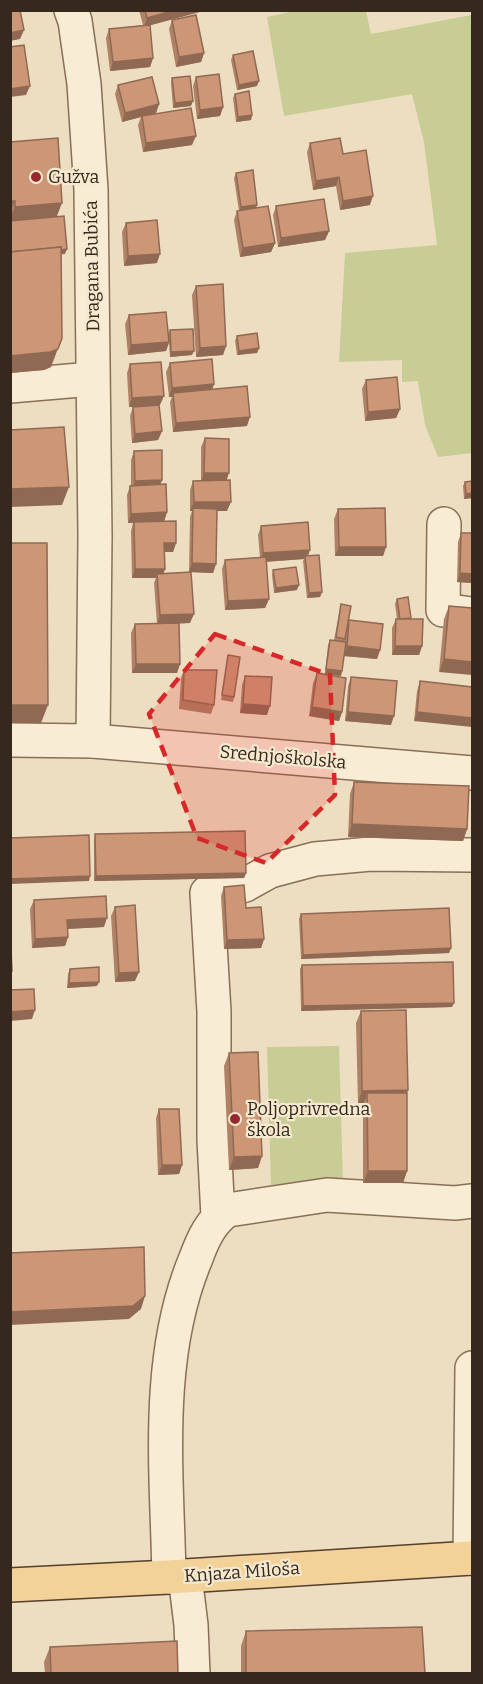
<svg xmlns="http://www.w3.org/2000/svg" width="483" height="1684" font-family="Bitter,serif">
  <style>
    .green { fill: #c8cc95 }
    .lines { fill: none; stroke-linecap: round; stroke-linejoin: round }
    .minor-casing { stroke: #876f58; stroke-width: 36 }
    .major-casing { stroke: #553e2d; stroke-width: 36 }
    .minor { stroke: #f9ecd4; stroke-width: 33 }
    .major { stroke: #f2d298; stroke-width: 33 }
    .wall { fill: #b08165 }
    .shaded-wall { fill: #906953 }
    .building { fill: #cd9676; stroke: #906953; stroke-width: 1.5 }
    .marked { fill: #d62828; fill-opacity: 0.2; stroke: #d62828; stroke-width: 4.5; stroke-dasharray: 12 8; stroke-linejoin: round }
    .poi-dot { fill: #97282e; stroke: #f5e9d0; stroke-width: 2 }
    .labels { text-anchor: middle; stroke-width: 4.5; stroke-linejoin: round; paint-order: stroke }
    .poi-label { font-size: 18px; fill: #37281d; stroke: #f5e9d0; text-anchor: start }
    .street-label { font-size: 18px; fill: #37281d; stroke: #f5e9d0 }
  </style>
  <rect width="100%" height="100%" fill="#eedec1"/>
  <g class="green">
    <polygon points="299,10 366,11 371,34 472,15 472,453 438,457 425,425 418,381 402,382 402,360 339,362 345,253 437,245 424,142 412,94 284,116 267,17"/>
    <polygon points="339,1046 343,1183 271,1185 267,1047"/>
  </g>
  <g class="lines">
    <defs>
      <g id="minor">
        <polyline points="71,10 75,21 84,84 91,190 95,536 93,741"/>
        <polyline points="10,386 92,379"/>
        <polyline points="444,524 443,610 472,614"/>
        <polyline points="10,740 93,741 472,773"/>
        <polyline points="218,1217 214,1140 214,1012 207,893 227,891 245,885 270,871 315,859 371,854 472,855"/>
        <polyline points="470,1558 472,1368"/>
        <polyline points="185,1576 191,1625 193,1674"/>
        <path d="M169 1577C167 1471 154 1358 196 1258 203 1239 211 1221 228 1210L327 1195 455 1203 472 1201"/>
      </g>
      <polyline id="major" points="10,1585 169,1577 472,1558"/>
    </defs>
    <use href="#minor" class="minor-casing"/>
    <use href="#major" class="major-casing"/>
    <use href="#minor" class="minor"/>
    <use href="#major" class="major"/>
  </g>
  <g class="wall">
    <polygon points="139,10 207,10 150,25 153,58 150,67 110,71 106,38 109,29 143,25"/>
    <polygon points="172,20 204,53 201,62 176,67 169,29"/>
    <polygon points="233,55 257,86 237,90 231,60"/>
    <polygon points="196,77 223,107 220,116 197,119 193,86"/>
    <polygon points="172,78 191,106 173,108 171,83"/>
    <polygon points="118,85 159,104 156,113 192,145 143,152 138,125 141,117 122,122 115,94"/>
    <polygon points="235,94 252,115 251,120 236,122 233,98"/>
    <polygon points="10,142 57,217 65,254 61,254 51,367 44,370 10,373"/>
    <polygon points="310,143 343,154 370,205 340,210 336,186 313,190 307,152"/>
    <polygon points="236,173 257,205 256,208 275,243 271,252 240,257 234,220 237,211 239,211 234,178"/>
    <polygon points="276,206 329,231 325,240 278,247 273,215"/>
    <polygon points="126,223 157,263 124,266 122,232"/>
    <polygon points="196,286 226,346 223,355 196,357 192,295"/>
    <polygon points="129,315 168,334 170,330 192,355 170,357 169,343 166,351 128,355 125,324"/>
    <polygon points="237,336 259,348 257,353 237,355 235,341"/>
    <polygon points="170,363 214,384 212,389 247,426 173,432 170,402 172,397 169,397 166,372"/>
    <polygon points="130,364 160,405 129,407 127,373"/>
    <polygon points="366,380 400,409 396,418 365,421 362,389"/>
    <polygon points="133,407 162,431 158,440 132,443 130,416"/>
    <polygon points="205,438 227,480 227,511 217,511 216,564 213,573 189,572 190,517 192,511 190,511 190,490 193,481 201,481 201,447"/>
    <polygon points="134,451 161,484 167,512 164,521 176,543 173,552 164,552 165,569 163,574 190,623 179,623 180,664 177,673 132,673 131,633 135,624 157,624 154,583 156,578 132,578 131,531 133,523 128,523 127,495 130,486 131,486 131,460"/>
    <polygon points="472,481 472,498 464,499 463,486 465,482"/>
    <polygon points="338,509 386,547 383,556 335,556 334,519"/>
    <polygon points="261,526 308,556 322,592 320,597 307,598 303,561 304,559 266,562 269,599 265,608 225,610 222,569 225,560 260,558 258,535"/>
    <polygon points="461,533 472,533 472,583 457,582 458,542"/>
    <polygon points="273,570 297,590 274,593 272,575"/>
    <polygon points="397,599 410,619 422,646 419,655 392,655 392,628 396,619 397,619 395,604"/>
    <polygon points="341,604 347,626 349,620 380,650 377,659 344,656 341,676 325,674 328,645 330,640 334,640 340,609"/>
    <polygon points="449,606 472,608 439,672 444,619"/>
    <polygon points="228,655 234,697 233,702 221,700 227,660"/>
    <polygon points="184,670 214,705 211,714 179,709 181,679"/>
    <polygon points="317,673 342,712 339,721 309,716 313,683"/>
    <polygon points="245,676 267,715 240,713 242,685"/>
    <polygon points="351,677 391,725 345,721 348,686"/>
    <polygon points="420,681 472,687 414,721 417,691"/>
    <polygon points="354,782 467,829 463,841 348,837 350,794"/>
    <polygon points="95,834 246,873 244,878 94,881 94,839"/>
    <polygon points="224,887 246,908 264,939 261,948 224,949 221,896"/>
    <polygon points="34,900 104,927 68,929 68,937 65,946 32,948 30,909"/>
    <polygon points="115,907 135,981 115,982 111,916"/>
    <polygon points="301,914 451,948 449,953 301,959 299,919"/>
    <polygon points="302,965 452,1007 301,1011 300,969"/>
    <polygon points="70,969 97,986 67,988 68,974"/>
    <polygon points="361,1011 408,1090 407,1093 407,1171 403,1183 363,1183 363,1106 364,1103 358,1103 356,1023"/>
    <polygon points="229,1053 262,1156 258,1168 229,1170 224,1066"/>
    <polygon points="159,1109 182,1165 179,1174 158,1175 156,1118"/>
    <polygon points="246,1631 425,1674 241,1674 241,1646"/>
    <polygon points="50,1647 178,1674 45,1674 44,1662"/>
  </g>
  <g class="shaded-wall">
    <polygon points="176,10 207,10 144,27 147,18"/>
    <polygon points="24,30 20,39 10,41 10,33"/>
    <polygon points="204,53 201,62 176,67 179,57"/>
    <polygon points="153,58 150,67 110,71 113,62"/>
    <polygon points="259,81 257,86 237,90 239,85"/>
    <polygon points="30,86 26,95 10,97 10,89"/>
    <polygon points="193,101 191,106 173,108 175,103"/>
    <polygon points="159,104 156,113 122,122 125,113"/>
    <polygon points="223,107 220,116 197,119 200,110"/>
    <polygon points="252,115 251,120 236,122 238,117"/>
    <polygon points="196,136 192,145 143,152 146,143"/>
    <polygon points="339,177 336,186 313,190 316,181"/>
    <polygon points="373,196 370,205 340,210 343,201"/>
    <polygon points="10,201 15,201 10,212"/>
    <polygon points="62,203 55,221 10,225 10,218 15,207"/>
    <polygon points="257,205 255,209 239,212 241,207"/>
    <polygon points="329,231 325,240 278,247 281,238"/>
    <polygon points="275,243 271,252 240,257 243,248"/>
    <polygon points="67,249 65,254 10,259 10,254"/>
    <polygon points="160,254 157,263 124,266 128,256"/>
    <polygon points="62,338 51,367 44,370 10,373 10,356"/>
    <polygon points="169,342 166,351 128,355 131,345"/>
    <polygon points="226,346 223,355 196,357 200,348"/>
    <polygon points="259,348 257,353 237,355 239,351"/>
    <polygon points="194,351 192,355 170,357 171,352"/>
    <polygon points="214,384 211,393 173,393 172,397 169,397 172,388"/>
    <polygon points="164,396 160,405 129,407 132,398"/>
    <polygon points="400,409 396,418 365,421 368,412"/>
    <polygon points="250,417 247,426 173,432 176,423"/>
    <polygon points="162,431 158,440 132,443 135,434"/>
    <polygon points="204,473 229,473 226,482 201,482"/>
    <polygon points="162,480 159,489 132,490 135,481"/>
    <polygon points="69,487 62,505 10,507 10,489"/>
    <polygon points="472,493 472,498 464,499 466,494"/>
    <polygon points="194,502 231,502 227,511 193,511 193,508 192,511 190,511"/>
    <polygon points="167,512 164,522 128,523 131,514"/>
    <polygon points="164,543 176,543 173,552 161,552"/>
    <polygon points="339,547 386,547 383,556 335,556"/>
    <polygon points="310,550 307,559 305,556 304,559 260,562 263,553"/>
    <polygon points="192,563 216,564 213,573 189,572"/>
    <polygon points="135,569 165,569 162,578 157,574 156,578 132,578"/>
    <polygon points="460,573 472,574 472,583 457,582"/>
    <polygon points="299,585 297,590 274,593 276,588"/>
    <polygon points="322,592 320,597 307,598 309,593"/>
    <polygon points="269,599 265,608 225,610 228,601"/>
    <polygon points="194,614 190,623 157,625 160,615"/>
    <polygon points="347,646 380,650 377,659 344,656"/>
    <polygon points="395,646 422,646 419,655 392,655"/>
    <polygon points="444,659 472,662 472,675 439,672"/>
    <polygon points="136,664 180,664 177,673 132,673"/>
    <polygon points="326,669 342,671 341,676 325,674"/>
    <polygon points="243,704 270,706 267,715 240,713"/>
    <polygon points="10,705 48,705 41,723 10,723"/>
    <polygon points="312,707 342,712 339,721 309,716"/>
    <polygon points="348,712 394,716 391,725 345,721"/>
    <polygon points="417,712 472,718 472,727 414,721"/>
    <polygon points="352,824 467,829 463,841 348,837"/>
    <polygon points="246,873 244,878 94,881 96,876"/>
    <polygon points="90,876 89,881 10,884 10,879"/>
    <polygon points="107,918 104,927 64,929 67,920"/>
    <polygon points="68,937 65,946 32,948 35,939"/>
    <polygon points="264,939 261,948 224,949 227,940"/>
    <polygon points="451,948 449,953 301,959 303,955"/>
    <polygon points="139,972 135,981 115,982 119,973"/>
    <polygon points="99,982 97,986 67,988 69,983"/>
    <polygon points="454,1003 452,1007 301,1011 303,1006"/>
    <polygon points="35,1010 32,1019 10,1021 10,1012"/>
    <polygon points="408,1090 403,1102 367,1093 364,1103 358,1103 362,1091"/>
    <polygon points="262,1156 258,1168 229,1170 234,1157"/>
    <polygon points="162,1165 182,1165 179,1174 158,1175"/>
    <polygon points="368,1171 407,1171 403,1183 363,1183"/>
    <polygon points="145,1296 141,1309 129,1319 10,1325 10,1312"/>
  </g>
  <g class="building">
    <polygon points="10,10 20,10 24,30 10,33"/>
    <polygon points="145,10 176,10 147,18"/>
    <polygon points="196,15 204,53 179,57 172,20"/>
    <polygon points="150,25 153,58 113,62 109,29"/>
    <polygon points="24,45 30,86 10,89 10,47"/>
    <polygon points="253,51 259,81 239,85 233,55"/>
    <polygon points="219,74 223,107 200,110 196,77"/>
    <polygon points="190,76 193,101 175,103 172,78"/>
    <polygon points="152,77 159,104 125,113 118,85"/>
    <polygon points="249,91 252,115 238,117 235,94"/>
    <polygon points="191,108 196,136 146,143 142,116"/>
    <polygon points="58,138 62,203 15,207 15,201 10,201 10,142"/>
    <polygon points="340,138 343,154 366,150 373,196 343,201 339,177 316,181 310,143"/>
    <polygon points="253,170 257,205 241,207 236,173"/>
    <polygon points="324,199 329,231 281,238 276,206"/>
    <polygon points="268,206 275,243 243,248 237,211"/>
    <polygon points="64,216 67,249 61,250 61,247 10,252 10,221"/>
    <polygon points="157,220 160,254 128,256 126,223"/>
    <polygon points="61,247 62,338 58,349 50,352 10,356 10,252"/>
    <polygon points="223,284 226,346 200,348 196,286"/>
    <polygon points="166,312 169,342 131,345 129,315"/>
    <polygon points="193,329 194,351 171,352 170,330"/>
    <polygon points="257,333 259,348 239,351 237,336"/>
    <polygon points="212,359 214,384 172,388 170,363"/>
    <polygon points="161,362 164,396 132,398 130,364"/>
    <polygon points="397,377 400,409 368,412 366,380"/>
    <polygon points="247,386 250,417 176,423 173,393"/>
    <polygon points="159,405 162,431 135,434 133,407"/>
    <polygon points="64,427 69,487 10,489 10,430"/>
    <polygon points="205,438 229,439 229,473 204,473"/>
    <polygon points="162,450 162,480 135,481 134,451"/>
    <polygon points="230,480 231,502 194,502 193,481"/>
    <polygon points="472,481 472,493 466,494 465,482"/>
    <polygon points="166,484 167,512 131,514 130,486"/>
    <polygon points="193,508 217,509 216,564 192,563"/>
    <polygon points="385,508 386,547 339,547 338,509"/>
    <polygon points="176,521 176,543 164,543 165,569 135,569 134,522"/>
    <polygon points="308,522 310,550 263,553 261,526"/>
    <polygon points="461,533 472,533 472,574 460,573"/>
    <polygon points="10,543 47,543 48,705 10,705"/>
    <polygon points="319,555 322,592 309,593 305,556"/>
    <polygon points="266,557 269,599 228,601 225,560"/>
    <polygon points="296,567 299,585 276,588 273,570"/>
    <polygon points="191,572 194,614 160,615 157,574"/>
    <polygon points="408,597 411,618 400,619 397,599"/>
    <polygon points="341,604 351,606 345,639 336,637"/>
    <polygon points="449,606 472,608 472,662 444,659"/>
    <polygon points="396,619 423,619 422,646 395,646"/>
    <polygon points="349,620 383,624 380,650 347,646"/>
    <polygon points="179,623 180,664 136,664 135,624"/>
    <polygon points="330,640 346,642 342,671 326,669"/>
    <polygon points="228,655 240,657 234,697 222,695"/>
    <polygon points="184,670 217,670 214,705 183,700"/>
    <polygon points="317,673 346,678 342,712 312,707"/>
    <polygon points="245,676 272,677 270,706 243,704"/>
    <polygon points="351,677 397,681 394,716 348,712"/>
    <polygon points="420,681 472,687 472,718 417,712"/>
    <polygon points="354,782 469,786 467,829 352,824"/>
    <polygon points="245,831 246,873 96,876 95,834"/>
    <polygon points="89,835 90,876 10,879 10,838"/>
    <polygon points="244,885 246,908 261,907 264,939 227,940 224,887"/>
    <polygon points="106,896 107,918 67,920 68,937 35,939 34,900"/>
    <polygon points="135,905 139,972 119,973 115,907"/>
    <polygon points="449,908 451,948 303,955 301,914"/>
    <polygon points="10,926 12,971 10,971"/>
    <polygon points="453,962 454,1003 303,1006 302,965"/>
    <polygon points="99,967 99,982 69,983 70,969"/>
    <polygon points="34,989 35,1010 10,1012 10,990"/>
    <polygon points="406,1010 408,1090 362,1091 361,1011"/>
    <polygon points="258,1052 262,1156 234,1157 229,1053"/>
    <polygon points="367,1093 407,1093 407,1171 368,1171"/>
    <polygon points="159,1109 179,1109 182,1165 162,1165"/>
    <polygon points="144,1247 145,1296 133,1306 10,1312 10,1253"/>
    <polygon points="422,1627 425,1674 246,1674 246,1631"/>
    <polygon points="177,1641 178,1674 51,1674 50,1647"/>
  </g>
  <path class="marked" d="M215 634 330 675 335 795 266 863 197 838 149 714Z"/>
  <g class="poi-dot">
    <circle cx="36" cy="177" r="6"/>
    <circle cx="235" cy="1119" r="6"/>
  </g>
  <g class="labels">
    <g class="poi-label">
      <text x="48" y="183">Gužva</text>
      <text x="247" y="1115">Poljoprivredna<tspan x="247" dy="21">škola</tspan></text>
    </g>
    <g class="street-label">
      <text transform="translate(92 266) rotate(-91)" y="6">Dragana Bubića</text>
      <text transform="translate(283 757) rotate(5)" y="6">Srednjoškolska</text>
      <text transform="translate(242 1572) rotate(-4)" y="6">Knjaza Miloša</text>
    </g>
  </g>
  <rect width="483" height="1684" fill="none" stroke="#37281d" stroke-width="24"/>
</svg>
